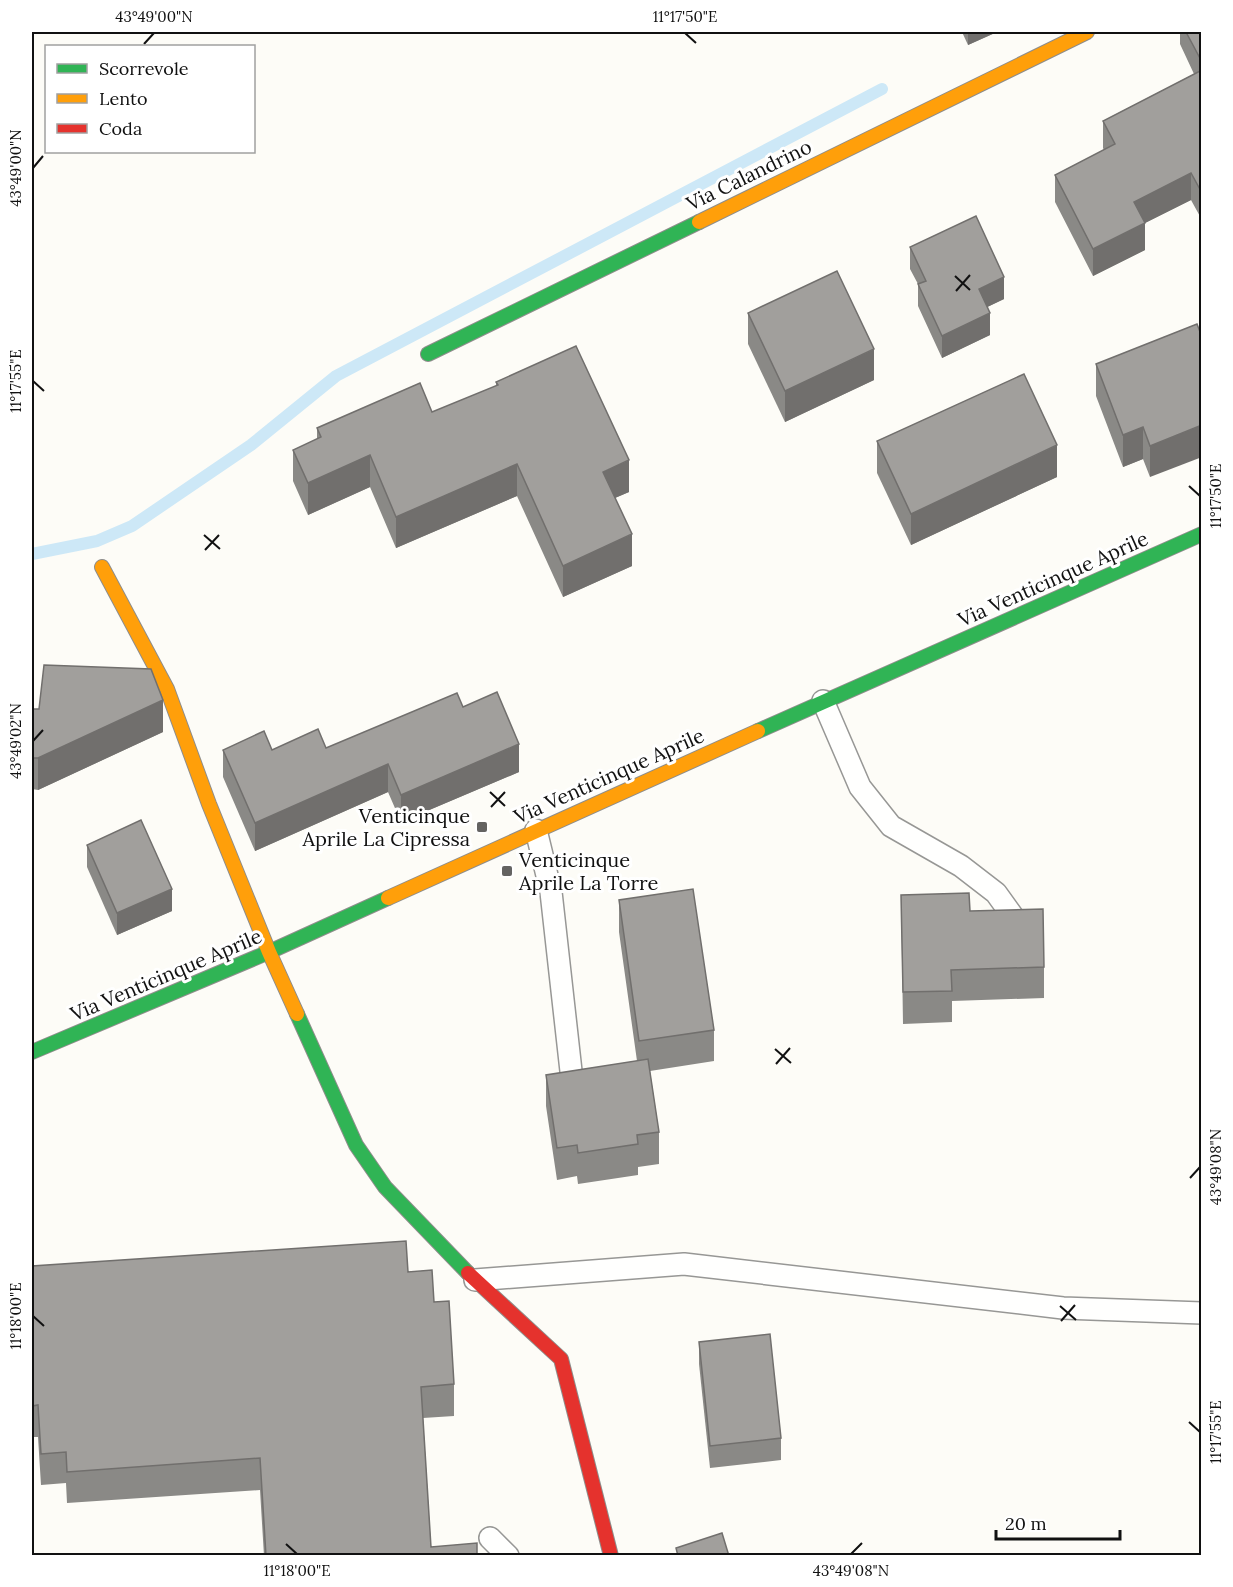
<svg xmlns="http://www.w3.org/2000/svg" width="1233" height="1587" font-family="Lora,serif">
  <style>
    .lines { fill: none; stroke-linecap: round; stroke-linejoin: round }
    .stream { stroke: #cde8f7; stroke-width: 12 }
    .lane-casing { stroke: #979795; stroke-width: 24 }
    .fast-casing { stroke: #8e8d8b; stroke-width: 16 }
    .slow-casing { stroke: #8e8d8b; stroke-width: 16 }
    .jam-casing { stroke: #8e8d8b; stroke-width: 16 }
    .lane { stroke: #fffffe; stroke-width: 21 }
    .fast { stroke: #30b455; stroke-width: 14 }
    .slow { stroke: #ff9f0a; stroke-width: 14 }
    .jam { stroke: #e5322d; stroke-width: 14 }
    .wall { fill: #8a8986 }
    .shaded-wall { fill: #716f6d }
    .building { fill: #a19f9c; stroke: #716f6d; stroke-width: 1.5 }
    .ticks { fill: none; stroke: #111; stroke-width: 2 }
    .poi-dot { fill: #646362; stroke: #fff; stroke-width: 2 }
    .labels { text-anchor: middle; stroke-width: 6; stroke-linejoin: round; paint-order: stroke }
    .street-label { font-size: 20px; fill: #111; stroke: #fff }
    .poi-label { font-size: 20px; fill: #111; stroke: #fff; text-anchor: end }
    .neatline { fill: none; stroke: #111; stroke-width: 2 }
    .ticks-label { font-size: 15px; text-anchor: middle; fill: #111 }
  </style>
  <rect width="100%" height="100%" fill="#fdfcf7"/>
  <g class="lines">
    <polyline class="stream" points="32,554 97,541 132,526 251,445 336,376 882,89"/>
    <defs>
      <g id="lane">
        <polyline points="823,701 860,787 891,826 961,866 996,893 1014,918"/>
        <polyline points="536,830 551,892 572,1080"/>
        <polyline points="475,1280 684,1264 1063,1308 1202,1313"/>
        <polyline points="490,1538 508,1556"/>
      </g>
      <g id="fast">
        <polyline points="428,354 699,222"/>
        <polyline points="758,731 1202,534"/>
        <polyline points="297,1014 356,1145 385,1187 468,1273"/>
        <polyline points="32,1052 269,952 388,898"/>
      </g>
      <g id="slow">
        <polyline points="699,222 1087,32"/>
        <polyline points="102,567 167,689 209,804 269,952 297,1014"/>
        <polyline points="388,898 758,731"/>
      </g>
      <polyline id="jam" points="468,1273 561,1359 611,1556"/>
    </defs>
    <use href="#lane" class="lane-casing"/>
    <use href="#fast" class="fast-casing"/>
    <use href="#slow" class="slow-casing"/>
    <use href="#jam" class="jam-casing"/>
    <use href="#lane" class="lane"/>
    <use href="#fast" class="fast"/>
    <use href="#slow" class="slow"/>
    <use href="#jam" class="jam"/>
  </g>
  <g class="wall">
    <polygon points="962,32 997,32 968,45"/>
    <polygon points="1180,32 1202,32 1202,220 1191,200 1145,223 1145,250 1093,276 1055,202 1055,175 1104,150 1103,148 1103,121 1194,74 1180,44"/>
    <polygon points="910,247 1004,299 987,307 990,335 942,358 918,306 918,284 910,269"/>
    <polygon points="748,313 874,380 785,422 748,344"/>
    <polygon points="1197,324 1150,477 1143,459 1123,467 1096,396 1096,364"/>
    <polygon points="496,382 629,492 615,498 632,566 563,597 517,496 396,548 370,487 308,515 293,481 293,450 317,439 317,428 432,412 496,386"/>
    <polygon points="877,441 1057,477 911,545 877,473"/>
    <polygon points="463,707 519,772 401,822 388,792 255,851 223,777 223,750 326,748"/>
    <polygon points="32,709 39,709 163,732 38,790 32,789"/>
    <polygon points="87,845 172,911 117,935 87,867"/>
    <polygon points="901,895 970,911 1044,967 1044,998 952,1001 952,1022 903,1024"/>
    <polygon points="619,900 714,1030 714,1061 650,1071 659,1132 659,1164 638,1167 638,1175 578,1184 577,1176 557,1180 546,1106 546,1075 637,1061 619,932"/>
    <polygon points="32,1266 408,1272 434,1302 454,1384 454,1416 423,1418 431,1547 477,1556 264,1556 260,1490 67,1503 66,1483 41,1485 38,1437 32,1437"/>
    <polygon points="699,1342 781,1438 781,1460 710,1468 699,1364"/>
  </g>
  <g class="shaded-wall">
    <polygon points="968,32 997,32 968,45"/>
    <polygon points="1191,173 1191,200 1145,223 1145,250 1093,276 1093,249 1134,202"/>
    <polygon points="1004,277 1004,299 979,311 979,289"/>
    <polygon points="990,313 990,335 942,358 942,336"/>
    <polygon points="874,349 874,380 785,422 785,391"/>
    <polygon points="1202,425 1202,457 1150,477 1150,446"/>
    <polygon points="1143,427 1143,459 1123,467 1123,435"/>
    <polygon points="1057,445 1057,477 911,545 911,514"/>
    <polygon points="370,455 370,487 308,515 308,483"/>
    <polygon points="629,460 629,492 603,503 603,472"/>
    <polygon points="517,464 517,496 396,548 396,517"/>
    <polygon points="632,534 632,566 563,597 563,566"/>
    <polygon points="163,700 163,732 38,790 38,758"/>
    <polygon points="519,744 519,772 401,822 401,795"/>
    <polygon points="388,764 388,792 255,851 255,823"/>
    <polygon points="172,889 172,911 117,935 117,913"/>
    <polygon points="33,964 33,986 32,987 32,965"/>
  </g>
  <g class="building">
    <polygon points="1186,32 1202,32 1202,62"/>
    <polygon points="1202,70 1202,193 1191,173 1134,202 1145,223 1093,249 1055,175 1115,144 1103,121"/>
    <polygon points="976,216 1004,277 979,289 990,313 942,336 918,284 926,281 910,247"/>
    <polygon points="837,271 874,349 785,391 748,313"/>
    <polygon points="1197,324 1202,337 1202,425 1150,446 1143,427 1123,435 1096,364"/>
    <polygon points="576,346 629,460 603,472 632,534 563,566 517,464 396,517 370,455 308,483 293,450 321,437 317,428 420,383 432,412 498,385 496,382"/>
    <polygon points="1024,374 1057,445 911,514 877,441"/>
    <polygon points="44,665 151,669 163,700 38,758 32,758 32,709 39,709"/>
    <polygon points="497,692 519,744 401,795 388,764 255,823 223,750 264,731 272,750 318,729 326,748 457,693 463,707"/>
    <polygon points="141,820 172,889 117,913 87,845"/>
    <polygon points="693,889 714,1030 639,1041 619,900"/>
    <polygon points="969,893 970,911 1043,909 1044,967 951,970 952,991 903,992 901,895"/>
    <polygon points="648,1059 659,1132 637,1135 638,1144 578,1153 577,1145 557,1148 546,1075"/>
    <polygon points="406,1241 408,1272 432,1270 434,1302 449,1301 454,1384 421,1387 431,1547 477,1543 477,1556 266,1556 260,1458 67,1472 66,1452 41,1454 38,1405 32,1406 32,1266"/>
    <polygon points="770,1334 781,1438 710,1446 699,1342"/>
    <polygon points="722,1533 729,1556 678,1556 676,1548"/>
  </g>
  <path class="ticks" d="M685 33 696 43M144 44 154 33M33 168 43 156M955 276 970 290M956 291 970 275M33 381 44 391M1189 486 1200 496M204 535 220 549M205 550 219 535M33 741 43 730M490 792 505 806M491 807 505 792M775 1049 791 1063M776 1064 790 1048M1190 1178 1200 1167M1060 1306 1076 1320M33 1316 44 1326M1061 1321 1075 1305M1189 1422 1200 1432M286 1544 297 1554M851 1554 862 1543"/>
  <g class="poi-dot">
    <rect x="476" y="821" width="12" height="12" rx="3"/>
    <rect x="501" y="865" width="12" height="12" rx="3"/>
  </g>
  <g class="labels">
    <g class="street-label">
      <text transform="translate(749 175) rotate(-26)" y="7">Via Calandrino</text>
      <text transform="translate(1053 579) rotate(-24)" y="7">Via Venticinque Aprile</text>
      <text transform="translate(609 776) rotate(-24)" y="7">Via Venticinque Aprile</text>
      <text transform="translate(166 975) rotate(-23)" y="7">Via Venticinque Aprile</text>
    </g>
    <g class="poi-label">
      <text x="470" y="823">Venticinque<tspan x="470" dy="23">Aprile La Cipressa</tspan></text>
      <text x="519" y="867" text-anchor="start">Venticinque<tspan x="519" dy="23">Aprile La Torre</tspan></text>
    </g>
  </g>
  <rect width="1233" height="1587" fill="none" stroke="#ffffff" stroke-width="66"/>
  <rect x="45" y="45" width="210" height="108" fill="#ffffff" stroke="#a0a0a0" stroke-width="1.5"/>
  <rect x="57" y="64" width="30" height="9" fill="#30b455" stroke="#a0a0a0" stroke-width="1.5"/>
  <text x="99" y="75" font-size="18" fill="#111111">Scorrevole</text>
  <rect x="57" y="94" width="30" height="9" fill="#ff9f0a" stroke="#a0a0a0" stroke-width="1.5"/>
  <text x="99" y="105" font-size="18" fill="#111111">Lento</text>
  <rect x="57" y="124" width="30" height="9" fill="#e5322d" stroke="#a0a0a0" stroke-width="1.5"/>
  <text x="99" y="135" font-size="18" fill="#111111">Coda</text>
  <path d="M996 1530v9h124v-9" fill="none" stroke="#111111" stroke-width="3"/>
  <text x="1005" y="1530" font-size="18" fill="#111111" stroke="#ffffff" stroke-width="4.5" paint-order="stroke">20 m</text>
  <rect x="33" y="33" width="1167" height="1521" class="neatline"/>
  <g class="ticks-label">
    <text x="154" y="22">43°49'00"N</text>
    <text x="685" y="22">11°17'50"E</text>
    <text transform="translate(16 168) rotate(-90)" y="5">43°49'00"N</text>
    <text transform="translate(16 381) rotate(-90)" y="5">11°17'55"E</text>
    <text transform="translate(1216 496) rotate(-90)" y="5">11°17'50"E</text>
    <text transform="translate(16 741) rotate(-90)" y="5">43°49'02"N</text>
    <text transform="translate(1216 1167) rotate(-90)" y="5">43°49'08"N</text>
    <text transform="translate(16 1316) rotate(-90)" y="5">11°18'00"E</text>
    <text transform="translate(1216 1432) rotate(-90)" y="5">11°17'55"E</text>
    <text x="297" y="1576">11°18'00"E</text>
    <text x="851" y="1576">43°49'08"N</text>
  </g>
</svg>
